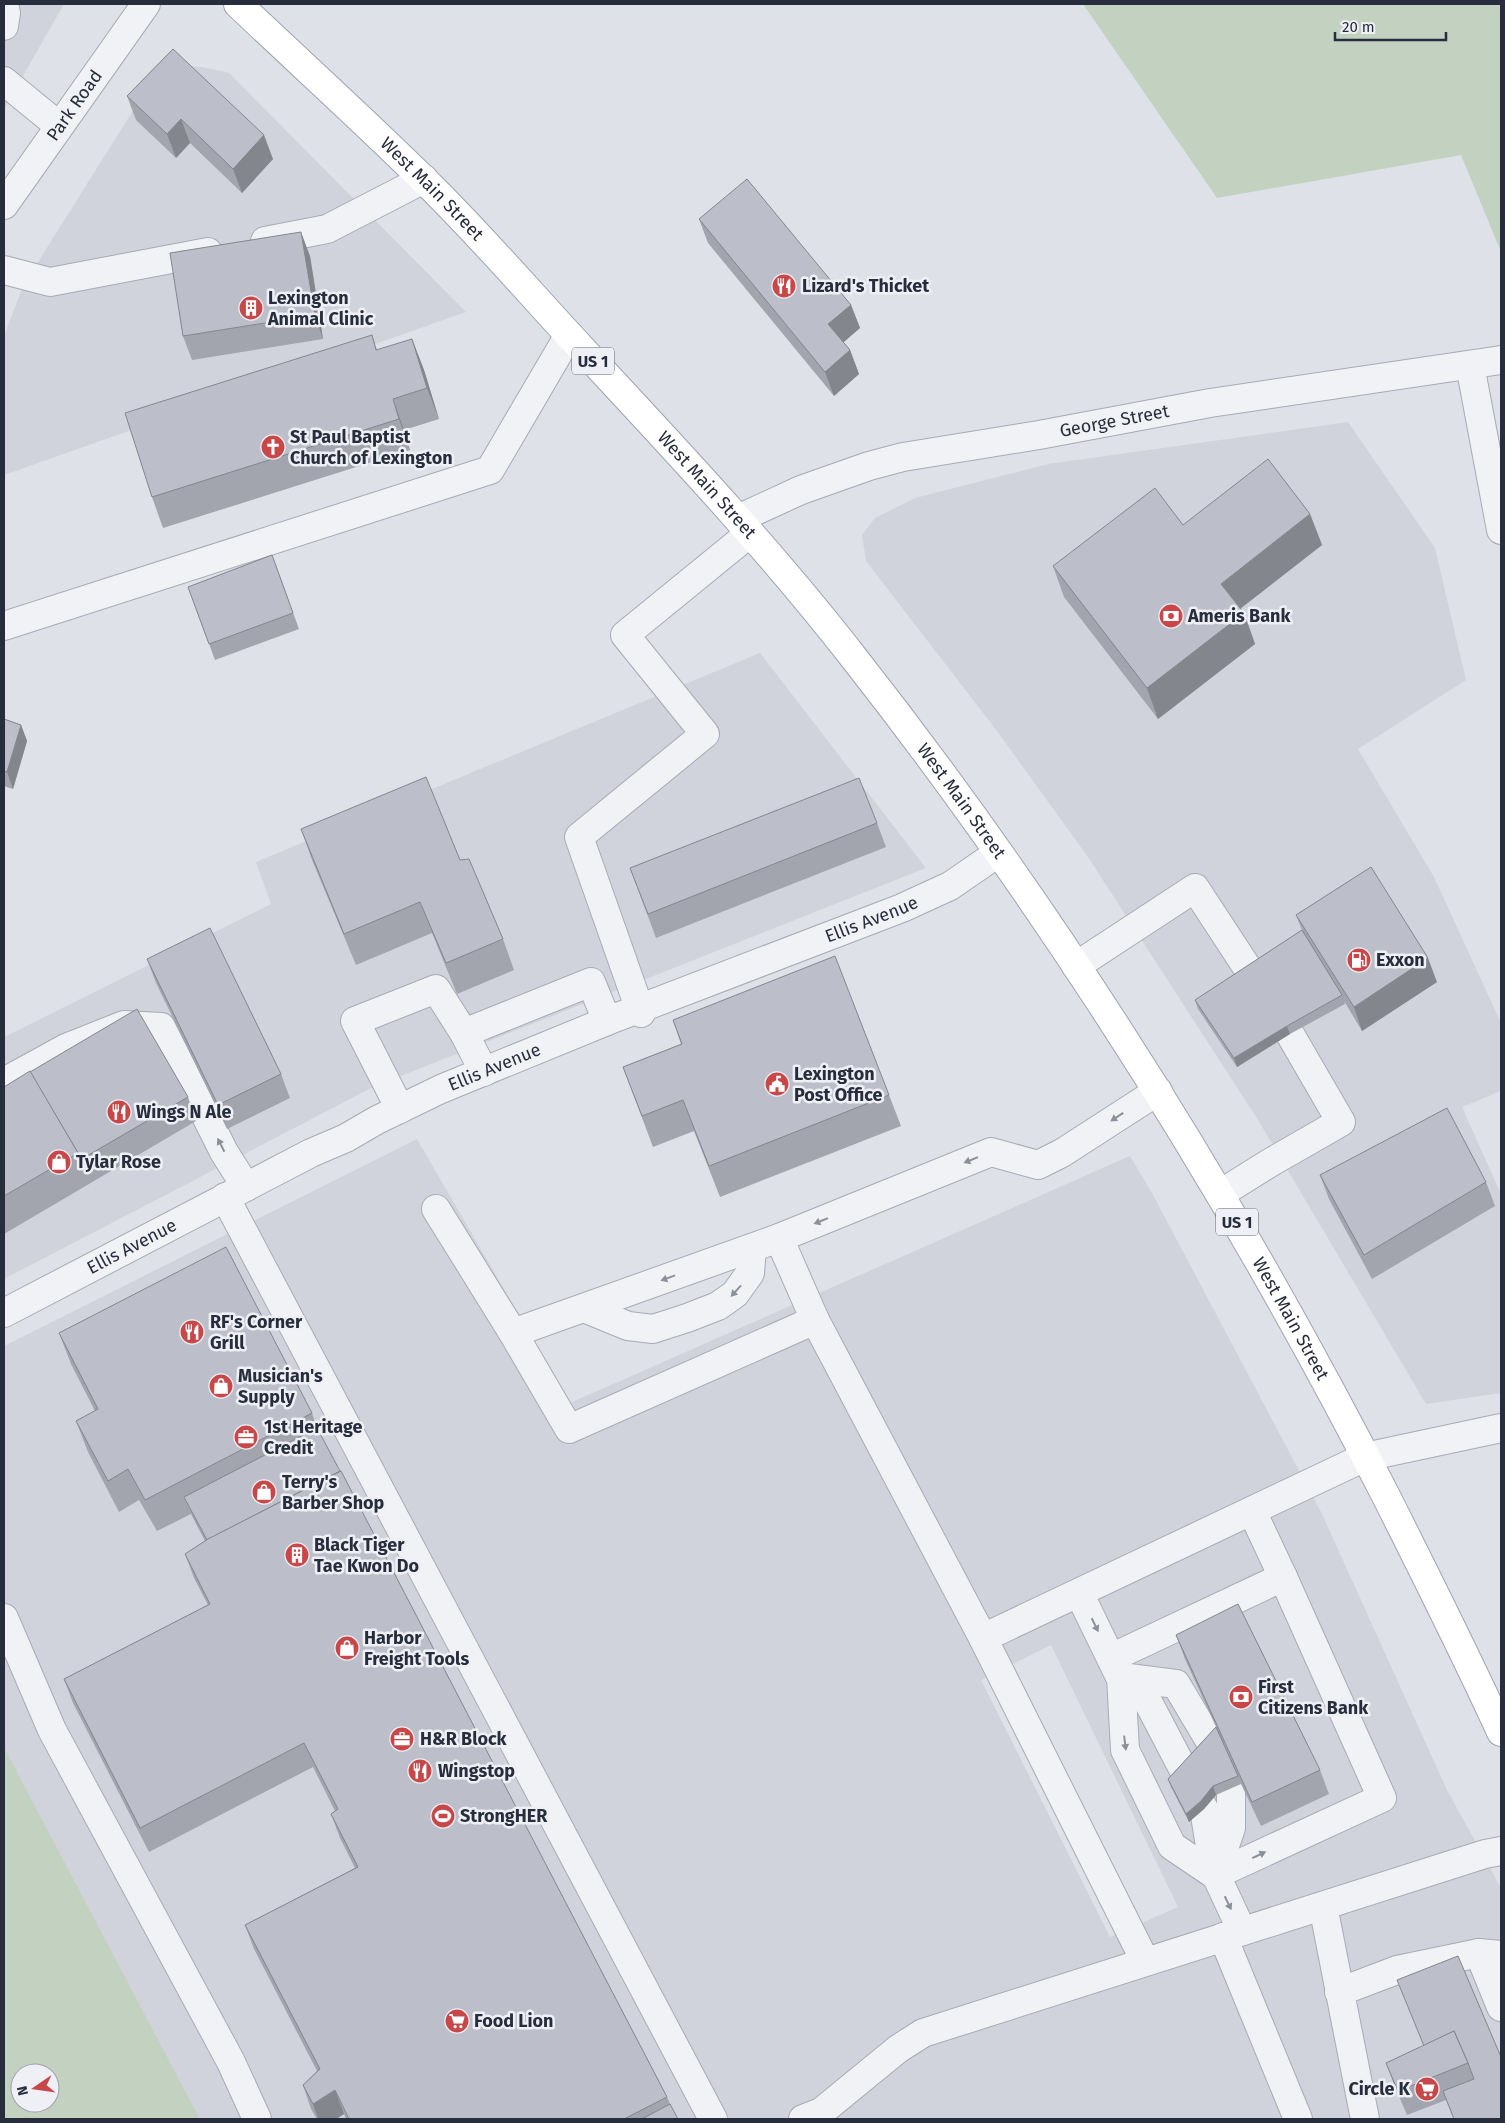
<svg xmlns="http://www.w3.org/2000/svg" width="1505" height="2123" font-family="'Fira Sans',sans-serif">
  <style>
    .built { fill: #d1d3dc; fill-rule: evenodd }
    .green { fill: #c2d1c0; fill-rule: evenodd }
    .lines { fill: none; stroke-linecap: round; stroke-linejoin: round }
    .minor-casing { stroke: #a7abb4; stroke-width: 30 }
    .major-casing { stroke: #9ea3b2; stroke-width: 30 }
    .minor { stroke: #f1f2f6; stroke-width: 28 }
    .major { stroke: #fff; stroke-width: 28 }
    .wall { fill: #a2a4ae }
    .shaded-wall { fill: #84868d }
    .building { fill: #bcbfca; stroke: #84868d }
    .oneway { fill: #8c909a }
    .labels { text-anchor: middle; stroke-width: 5; stroke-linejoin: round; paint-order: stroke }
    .shield { fill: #eef0f5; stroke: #636874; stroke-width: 1 }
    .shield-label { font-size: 16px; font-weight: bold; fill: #282d3d }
    .street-label { font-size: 18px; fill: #282d3d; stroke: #eef0f5 }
    .poi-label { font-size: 18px; font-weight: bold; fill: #282d3d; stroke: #eef0f5; text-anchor: start }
  </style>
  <rect width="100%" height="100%" fill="#dee1e7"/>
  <g class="built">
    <polygon points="4,4 64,4 4,109"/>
    <polygon points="186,66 202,67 229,73 466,312 4,475 4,336 23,286 132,112 168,77"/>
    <polygon points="1348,422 1435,548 1466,680 1358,749 1434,877 1501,1023 1501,1091 1462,1107 1501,1194 1501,1393 1426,1404 1258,1120 1088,857 997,731 866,561 862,535 875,518 915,498 1048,464"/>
    <polygon points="760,653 926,868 373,1087 4,1279 4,1037 271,904 256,862"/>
    <path d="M417 1139 570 1403 1130 1156 1152 1193 1322 1514 1447 1790 1501 1888V2119H200L4 1747V1346ZM1051 1645 1178 1907 1110 1937 981 1680Z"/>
  </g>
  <g class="green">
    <polygon points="1083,4 1501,4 1501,252 1461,155 1217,198"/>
    <path d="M4 1747 200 2119H4ZM20 2073H50V2103H20Z"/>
  </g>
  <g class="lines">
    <defs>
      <g id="minor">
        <polyline points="4,26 6,13 4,4"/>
        <polyline points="4,81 59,126"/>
        <path id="s1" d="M4 205 146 4"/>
        <polyline points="265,241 327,229 424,179"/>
        <polyline points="4,270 50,282 208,252"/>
        <polyline points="1470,365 1501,530"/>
        <path id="s2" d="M738 519 801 490 869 466 903 457 1039 435 1210 403 1501 360"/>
        <polyline points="4,626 490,470 569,335"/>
        <polyline points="1076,966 1195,888 1252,975"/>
        <polyline points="641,1013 579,837 705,734 625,635 750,533"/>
        <polyline points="464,1033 591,982 607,1021"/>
        <polyline points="4,1082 66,1048 124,1025 161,1027 224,1152 246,1187"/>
        <polyline points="400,1109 355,1021 436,989 464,1033 484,1072"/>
        <polyline points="1220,1194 1273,1161 1341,1122 1290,1034"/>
        <polyline points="225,1197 713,2119"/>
        <polyline points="436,1209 513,1333 569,1429 815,1320 983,1638 1365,1457 1501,1428"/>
        <polyline points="779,1238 815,1320"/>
        <polyline points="584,1308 628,1326 653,1329 687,1318 718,1306 735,1294 750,1273 752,1248"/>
        <path id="s3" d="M4 1313 311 1153 346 1138 377 1120 441 1089 607 1021 902 908 950 886 998 853"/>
        <polyline points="513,1333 779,1238 991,1152 1038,1165 1062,1153 1158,1091"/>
        <polyline points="1252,1511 1283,1577"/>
        <polyline points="1079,1593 1119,1675"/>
        <polyline points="4,1618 52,1730 231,2062 257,2119"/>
        <polyline points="983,1638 1145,1961"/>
        <polyline points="1111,1658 1283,1577 1382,1798 1215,1875"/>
        <polyline points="1121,1677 1176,1684 1211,1743 1231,1787 1231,1828 1215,1875"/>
        <polyline points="1121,1677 1125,1750 1172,1846 1215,1875"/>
        <polyline points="1121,1677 1147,1700 1204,1809 1214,1871"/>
        <polyline points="1208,1858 1242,1931"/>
        <polyline points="1323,1906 1365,2119"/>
        <polyline points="1223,1937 1298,2119"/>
        <polyline points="1479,1953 1501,2007"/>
        <polyline points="1339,1992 1397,1970 1479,1953 1501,1955"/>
        <polyline points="803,2119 821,2112 898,2049 923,2033 1485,1854 1501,1851"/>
      </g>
      <g id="major">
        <path id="s4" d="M238 4C298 61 360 117 419 175 476 230 528 291 582 349 675 449 770 550 854 658 1059 919 1236 1203 1387 1498 1426 1576 1465 1653 1501 1732"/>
      </g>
    </defs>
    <use href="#minor" class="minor-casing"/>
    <use href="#major" class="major-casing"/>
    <use href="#minor" class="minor"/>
    <use href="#major" class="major"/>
  </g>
  <g class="wall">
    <polygon points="173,49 273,159 242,193 190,143 176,158 136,120 127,96"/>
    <polygon points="699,219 851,305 860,328 843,342 850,350 859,374 834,396 708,243"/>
    <polygon points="310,256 323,339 192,360 183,336"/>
    <polygon points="372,335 377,350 412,339 424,370 439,419 404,430 410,450 163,528 152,497"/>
    <polygon points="1310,514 1322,545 1240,609 1244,613 1255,644 1158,719 1064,597 1053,566 1183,525"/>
    <polygon points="272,555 299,629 215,660 188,587"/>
    <polygon points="4,719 21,725 27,741 13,789 4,786"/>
    <polygon points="877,823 886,847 656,938 630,868"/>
    <polygon points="301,829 460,860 503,939 514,970 457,994 432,933 356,965 312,860"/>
    <polygon points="1296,915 1437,982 1362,1031 1344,1001 1345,1004 1290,1034 1237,1067 1198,1009 1195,1000 1302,930"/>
    <polygon points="147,959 281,1074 290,1098 227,1129 156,983"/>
    <polygon points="673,1020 889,1095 901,1126 720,1197 694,1131 653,1147 623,1067 681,1044"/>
    <polygon points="4,1087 188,1097 196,1121 4,1234"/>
    <polygon points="1320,1175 1486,1182 1495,1206 1372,1279 1329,1199"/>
    <polygon points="59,1333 312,1413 317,1428 667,2097 670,2104 678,2119 346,2119 344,2114 336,2119 317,2119 311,2109 303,2085 317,2071 254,1949 245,1925 355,1868 340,1838 331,1814 335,1811 313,1767 149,1852 73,1703 64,1679 208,1605 194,1578 185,1554 205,1541 191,1514 157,1531 139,1500 119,1512 88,1452 76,1421 95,1411 71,1364"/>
    <polygon points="1176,1635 1320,1770 1329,1794 1261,1826 1241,1784 1216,1795 1204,1809 1189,1822 1171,1787 1168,1779 1216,1727 1185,1659"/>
    <polygon points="1458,1956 1501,2119 1454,2119 1446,2100 1407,2115 1395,2087 1386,2063 1423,2046"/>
  </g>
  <g class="shaded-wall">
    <polygon points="181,119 190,143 176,158 167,134"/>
    <polygon points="264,135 273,159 242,193 233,169"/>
    <polygon points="301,232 310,256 323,339 315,315"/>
    <polygon points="851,305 860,328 837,348 828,324"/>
    <polygon points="412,339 424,370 439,419 427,388"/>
    <polygon points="850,350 859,374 834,396 825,372"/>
    <polygon points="393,399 404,430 410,450 399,419"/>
    <polygon points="1310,514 1322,545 1232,615 1221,584"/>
    <polygon points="1244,613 1255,644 1158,719 1147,688"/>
    <polygon points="21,725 27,741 13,789 7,772"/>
    <polygon points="1428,958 1437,982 1362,1031 1354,1007"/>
    <polygon points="1287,1026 1290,1034 1237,1067 1234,1058"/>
    <polygon points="1213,1786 1216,1795 1204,1809 1189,1822 1186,1814"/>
    <polygon points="335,2090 344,2114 336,2119 318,2119 313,2104"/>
  </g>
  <g class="building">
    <polygon points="173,49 264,135 233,169 181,119 167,134 127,96"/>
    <polygon points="747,179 851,305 828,324 850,350 825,372 699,219"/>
    <polygon points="301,232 315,315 183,336 170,253"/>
    <polygon points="372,335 376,350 412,339 427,388 393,399 399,419 152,497 125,413"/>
    <polygon points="1268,459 1310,514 1221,584 1244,613 1147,688 1053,566 1155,488 1183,525"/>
    <polygon points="272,555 293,613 209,644 188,587"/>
    <polygon points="4,719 21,725 7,772 4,771"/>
    <polygon points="426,777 460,860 469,859 503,939 446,963 420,902 344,934 301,829"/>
    <polygon points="859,778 877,823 648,914 630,868"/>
    <polygon points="1371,867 1428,958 1354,1007 1296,915"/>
    <polygon points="210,928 281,1074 218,1105 147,959"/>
    <polygon points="1302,930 1342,995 1287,1026 1234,1058 1195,1000"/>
    <polygon points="835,956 889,1095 709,1166 683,1100 642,1116 623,1067 682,1044 673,1020"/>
    <polygon points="137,1009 188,1097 80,1160 78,1153 30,1072"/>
    <polygon points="30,1071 78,1153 4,1196 4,1087"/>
    <polygon points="1447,1108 1486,1182 1364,1255 1320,1175"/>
    <polygon points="226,1247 312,1413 145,1500 128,1469 108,1481 76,1421 98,1409 59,1333"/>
    <polygon points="317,1428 340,1471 207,1540 184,1497"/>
    <polygon points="341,1471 667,2097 624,2119 349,2119 335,2090 313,2104 303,2085 320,2069 245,1925 358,1867 331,1814 338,1809 304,1743 140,1828 64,1679 210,1604 185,1554 208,1539"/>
    <polygon points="1238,1604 1320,1770 1252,1802 1176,1635"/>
    <polygon points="1216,1727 1238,1776 1213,1786 1201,1801 1186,1814 1168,1779"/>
    <polygon points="1458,1956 1501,2057 1501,2119 1454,2119 1443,2091 1474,2079 1468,2063 1454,2031 1424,2046 1397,1980"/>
    <polygon points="1454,2031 1468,2063 1398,2091 1386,2063"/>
    <polygon points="670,2104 678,2119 642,2119"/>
  </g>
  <defs><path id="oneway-solid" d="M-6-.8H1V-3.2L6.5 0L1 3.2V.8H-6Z" transform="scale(1.25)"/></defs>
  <g class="oneway">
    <use href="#oneway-solid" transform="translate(1117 1117) rotate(147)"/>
    <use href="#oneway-solid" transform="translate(221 1145) rotate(-117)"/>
    <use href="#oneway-solid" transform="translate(971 1160) rotate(158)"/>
    <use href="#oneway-solid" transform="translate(821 1221) rotate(158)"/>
    <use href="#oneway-solid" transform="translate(668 1278) rotate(160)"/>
    <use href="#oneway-solid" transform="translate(736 1291) rotate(132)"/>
    <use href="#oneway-solid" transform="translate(1095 1625) rotate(64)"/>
    <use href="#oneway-solid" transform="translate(1125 1743) rotate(83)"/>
    <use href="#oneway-solid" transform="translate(1259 1855) rotate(-25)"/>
    <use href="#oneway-solid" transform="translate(1228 1903) rotate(64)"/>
  </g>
  <defs>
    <symbol id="restaurant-disc" viewBox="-11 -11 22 22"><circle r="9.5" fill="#c84849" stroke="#eef0f5"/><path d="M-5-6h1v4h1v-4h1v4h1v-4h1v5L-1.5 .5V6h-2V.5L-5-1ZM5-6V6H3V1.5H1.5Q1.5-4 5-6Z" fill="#fff"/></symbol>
    <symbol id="building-disc" viewBox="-11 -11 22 22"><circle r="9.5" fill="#c84849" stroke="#eef0f5"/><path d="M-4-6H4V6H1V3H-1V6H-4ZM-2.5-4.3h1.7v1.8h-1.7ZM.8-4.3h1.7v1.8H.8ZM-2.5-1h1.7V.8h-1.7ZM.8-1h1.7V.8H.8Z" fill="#fff"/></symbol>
    <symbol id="church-disc" viewBox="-11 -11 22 22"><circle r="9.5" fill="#c84849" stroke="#eef0f5"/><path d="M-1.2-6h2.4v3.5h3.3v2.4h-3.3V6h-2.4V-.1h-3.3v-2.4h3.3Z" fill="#fff"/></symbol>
    <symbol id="bank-disc" viewBox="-11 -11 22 22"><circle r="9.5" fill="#c84849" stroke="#eef0f5"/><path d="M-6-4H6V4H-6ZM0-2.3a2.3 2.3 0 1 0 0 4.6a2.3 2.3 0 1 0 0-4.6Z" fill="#fff"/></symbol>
    <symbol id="fuel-disc" viewBox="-11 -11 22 22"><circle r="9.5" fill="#c84849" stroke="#eef0f5"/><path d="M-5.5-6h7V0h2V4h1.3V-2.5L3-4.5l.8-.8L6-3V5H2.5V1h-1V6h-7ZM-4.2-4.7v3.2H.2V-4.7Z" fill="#fff"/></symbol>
    <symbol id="civic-disc" viewBox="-11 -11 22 22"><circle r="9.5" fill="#c84849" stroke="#eef0f5"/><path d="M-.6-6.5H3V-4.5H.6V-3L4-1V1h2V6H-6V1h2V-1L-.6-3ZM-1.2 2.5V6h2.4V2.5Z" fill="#fff"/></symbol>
    <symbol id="shop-disc" viewBox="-11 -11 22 22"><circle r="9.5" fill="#c84849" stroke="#eef0f5"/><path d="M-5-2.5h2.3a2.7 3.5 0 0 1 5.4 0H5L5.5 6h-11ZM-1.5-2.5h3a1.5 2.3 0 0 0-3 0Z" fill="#fff"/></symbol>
    <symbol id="office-disc" viewBox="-11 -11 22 22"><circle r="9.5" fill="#c84849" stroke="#eef0f5"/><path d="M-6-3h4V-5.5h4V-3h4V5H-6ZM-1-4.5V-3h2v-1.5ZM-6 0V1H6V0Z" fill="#fff"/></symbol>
    <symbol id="stadium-disc" viewBox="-11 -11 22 22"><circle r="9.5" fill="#c84849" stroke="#eef0f5"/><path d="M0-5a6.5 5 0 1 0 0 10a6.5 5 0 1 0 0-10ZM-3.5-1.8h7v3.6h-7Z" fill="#fff"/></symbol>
    <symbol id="supermarket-disc" viewBox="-11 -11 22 22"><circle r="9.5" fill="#c84849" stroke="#eef0f5"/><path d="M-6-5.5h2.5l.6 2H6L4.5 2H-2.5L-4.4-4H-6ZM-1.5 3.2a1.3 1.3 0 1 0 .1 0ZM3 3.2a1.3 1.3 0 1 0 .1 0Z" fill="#fff"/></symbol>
  </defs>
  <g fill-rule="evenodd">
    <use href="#restaurant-disc" x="770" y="272" width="28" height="28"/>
    <use href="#building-disc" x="237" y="294" width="28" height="28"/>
    <use href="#church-disc" x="259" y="433" width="28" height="28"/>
    <use href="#bank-disc" x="1157" y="602" width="28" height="28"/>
    <use href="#fuel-disc" x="1345" y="946" width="28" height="28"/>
    <use href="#civic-disc" x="763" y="1070" width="28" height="28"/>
    <use href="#restaurant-disc" x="105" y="1098" width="28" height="28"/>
    <use href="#shop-disc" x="45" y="1148" width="28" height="28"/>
    <use href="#restaurant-disc" x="178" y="1318" width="28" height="28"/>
    <use href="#shop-disc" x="207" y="1372" width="28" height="28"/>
    <use href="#office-disc" x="232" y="1423" width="28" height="28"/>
    <use href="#shop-disc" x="250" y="1478" width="28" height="28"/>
    <use href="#building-disc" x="283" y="1541" width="28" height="28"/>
    <use href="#shop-disc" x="333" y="1634" width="28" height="28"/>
    <use href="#bank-disc" x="1227" y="1683" width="28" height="28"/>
    <use href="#office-disc" x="388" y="1725" width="28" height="28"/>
    <use href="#restaurant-disc" x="406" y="1757" width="28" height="28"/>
    <use href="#stadium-disc" x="429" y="1802" width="28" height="28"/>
    <use href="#supermarket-disc" x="443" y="2007" width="28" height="28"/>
    <use href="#supermarket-disc" x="1413" y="2075" width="28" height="28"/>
  </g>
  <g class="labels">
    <g class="shield">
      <rect x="572" y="347.5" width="42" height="27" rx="4"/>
      <rect x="1216" y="1208.5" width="42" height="27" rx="4"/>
    </g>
    <g class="shield-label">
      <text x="593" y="367">US 1</text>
      <text x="1237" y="1228">US 1</text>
    </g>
    <g class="street-label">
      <text dy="6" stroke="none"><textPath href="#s1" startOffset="122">Park Road</textPath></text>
      <text dy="6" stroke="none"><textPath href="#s4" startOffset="268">West Main Street</textPath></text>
      <text dy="6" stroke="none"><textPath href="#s2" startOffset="391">George Street</textPath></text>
      <text dy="6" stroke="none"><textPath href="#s4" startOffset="672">West Main Street</textPath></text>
      <text dy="6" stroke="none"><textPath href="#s4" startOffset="1078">West Main Street</textPath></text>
      <text dy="6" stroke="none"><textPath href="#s3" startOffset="954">Ellis Avenue</textPath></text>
      <text dy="6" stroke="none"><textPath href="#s3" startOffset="549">Ellis Avenue</textPath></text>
      <text dy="6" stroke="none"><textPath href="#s3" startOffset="144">Ellis Avenue</textPath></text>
      <text dy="6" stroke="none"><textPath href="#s4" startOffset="1692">West Main Street</textPath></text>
    </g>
    <g class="poi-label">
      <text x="802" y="292">Lizard's Thicket</text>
      <text x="268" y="304">Lexington<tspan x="268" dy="21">Animal Clinic</tspan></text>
      <text x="290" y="443">St Paul Baptist<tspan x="290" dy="21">Church of Lexington</tspan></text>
      <text x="1188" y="622">Ameris Bank</text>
      <text x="1376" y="966">Exxon</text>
      <text x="794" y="1080">Lexington<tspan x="794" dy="21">Post Office</tspan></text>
      <text x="136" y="1118">Wings N Ale</text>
      <text x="76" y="1168">Tylar Rose</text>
      <text x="210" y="1328">RF's Corner<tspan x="210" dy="21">Grill</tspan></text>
      <text x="238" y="1382">Musician's<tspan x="238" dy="21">Supply</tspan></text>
      <text x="264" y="1433">1st Heritage<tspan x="264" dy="21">Credit</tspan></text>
      <text x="282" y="1488">Terry's<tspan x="282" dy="21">Barber Shop</tspan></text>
      <text x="314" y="1551">Black Tiger<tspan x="314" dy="21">Tae Kwon Do</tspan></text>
      <text x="364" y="1644">Harbor<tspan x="364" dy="21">Freight Tools</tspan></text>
      <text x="1258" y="1693">First<tspan x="1258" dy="21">Citizens Bank</tspan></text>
      <text x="420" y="1745">H&amp;R Block</text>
      <text x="438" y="1777">Wingstop</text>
      <text x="460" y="1822">StrongHER</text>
      <text x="474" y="2027">Food Lion</text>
      <text x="1410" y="2095" text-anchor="end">Circle K</text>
    </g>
  </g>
  <rect width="1505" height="2123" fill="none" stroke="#282d3d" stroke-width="10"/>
  <g transform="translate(35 2088) rotate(257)"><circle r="24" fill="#eef0f5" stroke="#9fa2ab"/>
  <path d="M0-4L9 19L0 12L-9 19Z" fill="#c84849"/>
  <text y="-8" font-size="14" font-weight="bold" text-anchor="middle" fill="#282d3d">N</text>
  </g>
  <path d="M1335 32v8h111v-8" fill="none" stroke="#282d3d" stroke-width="2.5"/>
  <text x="1342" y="32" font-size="15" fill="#282d3d" stroke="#eef0f5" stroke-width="4" paint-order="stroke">20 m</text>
</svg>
